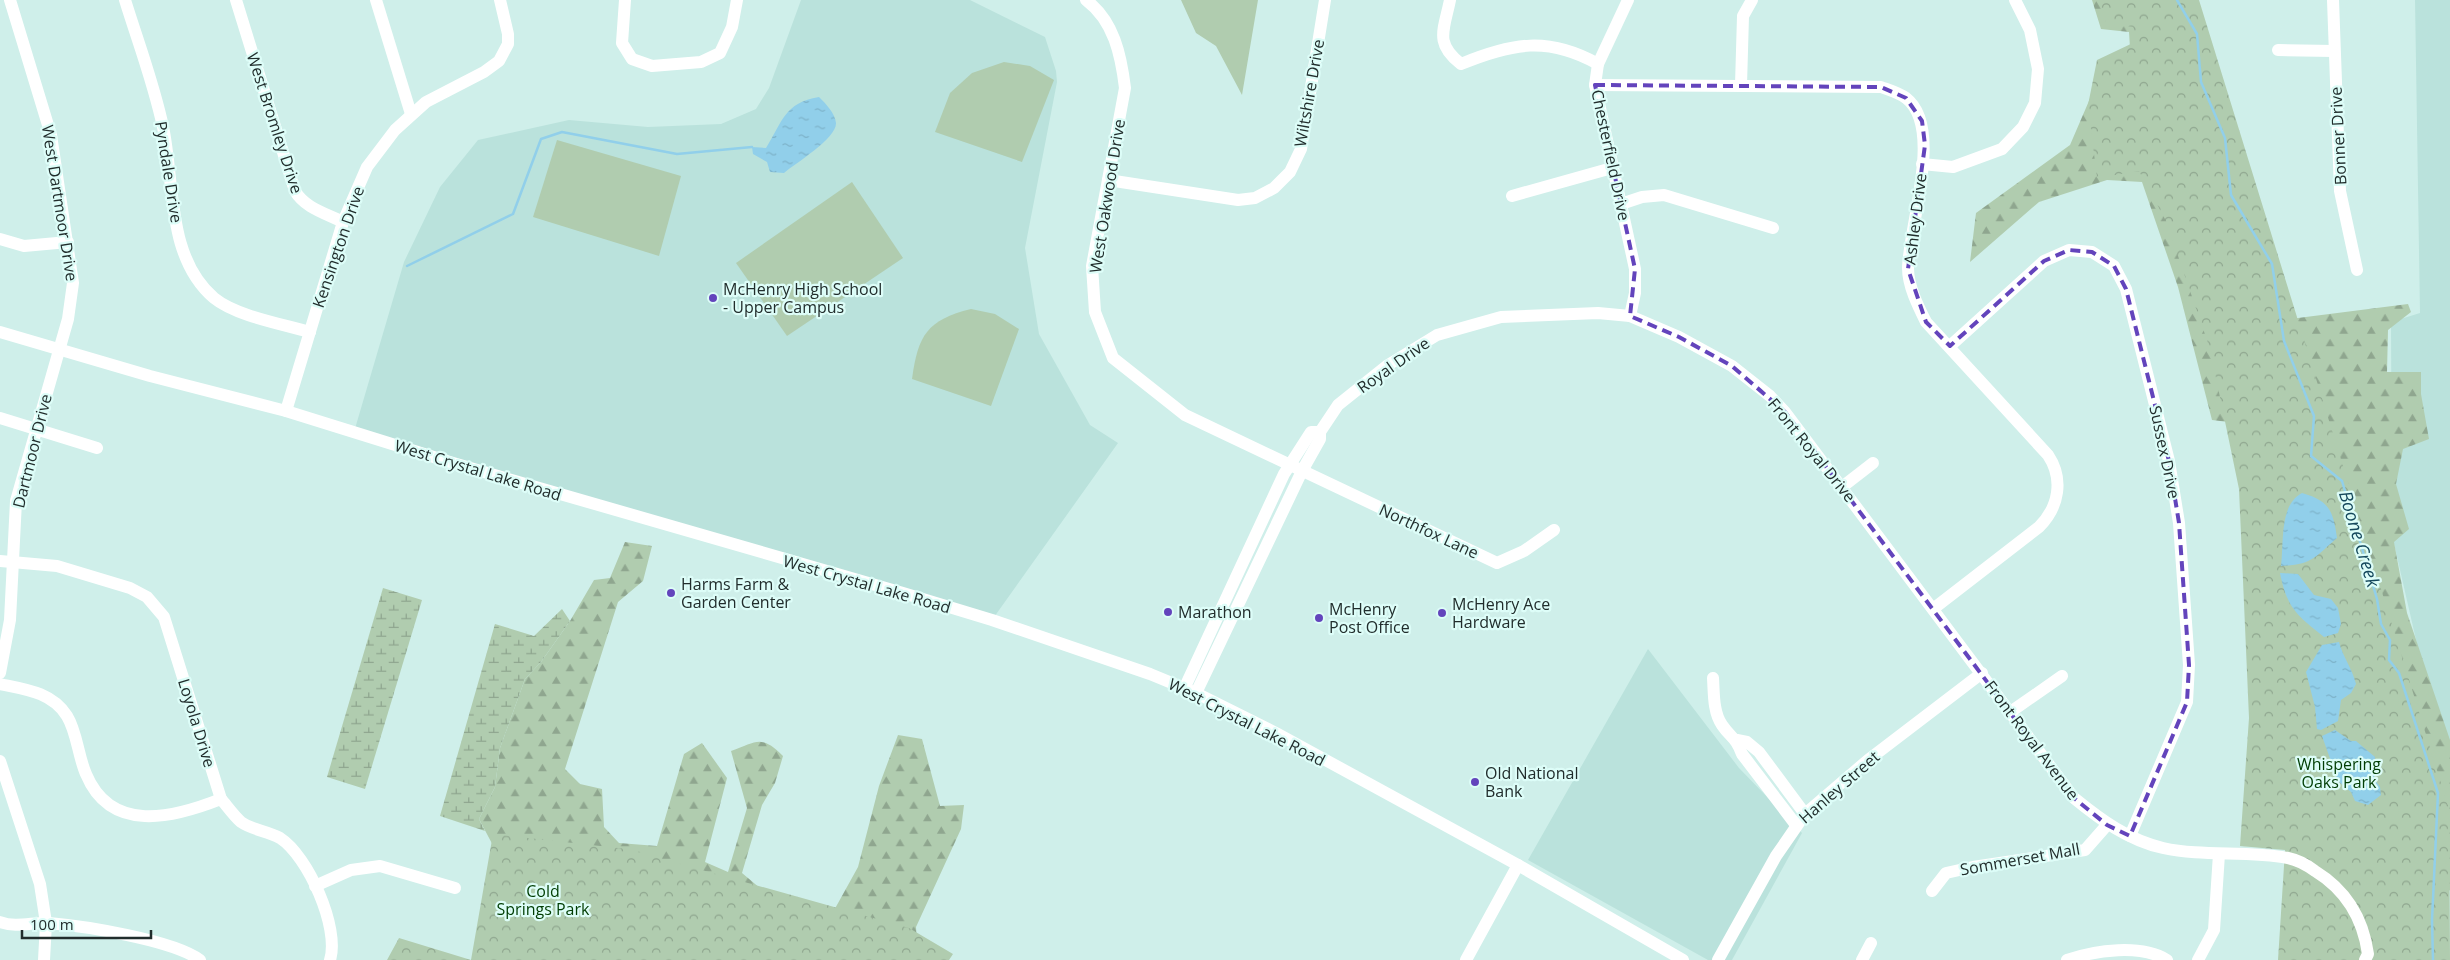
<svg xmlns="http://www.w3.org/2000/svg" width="2450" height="960" font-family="'Open Sans',sans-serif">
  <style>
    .built { fill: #bae2dc }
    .green { fill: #b0ccaf }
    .forest { fill: url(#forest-firs) }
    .wetland { fill: url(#wetland-marsh) }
    .park { fill: url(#park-crowns) }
    .water { fill: url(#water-ripples) }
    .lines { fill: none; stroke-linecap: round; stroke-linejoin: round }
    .stream { stroke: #91cfea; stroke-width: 2.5 }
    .minor { stroke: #fff; stroke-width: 12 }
    .marked { fill: none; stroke: #6344bc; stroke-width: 4; stroke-dasharray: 10 6; stroke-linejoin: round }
    .poi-dot { fill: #6344bc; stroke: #ddfdf8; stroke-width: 2 }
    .labels { text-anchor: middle; stroke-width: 4.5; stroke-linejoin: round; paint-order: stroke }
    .street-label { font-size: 16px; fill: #212d2c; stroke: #ddfdf8 }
    .poi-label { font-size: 16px; fill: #212d2c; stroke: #ddfdf8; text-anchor: start }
    .park-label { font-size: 16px; fill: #003d03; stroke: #ddfdf8 }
    .water-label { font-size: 18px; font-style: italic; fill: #15485c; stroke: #ddfdf8 }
  </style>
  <defs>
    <pattern id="forest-firs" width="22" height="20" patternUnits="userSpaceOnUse" patternTransform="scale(1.25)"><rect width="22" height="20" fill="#b0ccaf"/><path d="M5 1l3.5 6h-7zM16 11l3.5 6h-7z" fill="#8fa68f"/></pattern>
    <pattern id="wetland-marsh" width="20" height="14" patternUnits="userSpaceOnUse" patternTransform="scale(1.25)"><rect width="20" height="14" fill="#b0ccaf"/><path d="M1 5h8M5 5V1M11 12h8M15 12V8" fill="none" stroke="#8fa68f"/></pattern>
    <pattern id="park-crowns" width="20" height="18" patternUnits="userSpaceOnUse" patternTransform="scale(1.25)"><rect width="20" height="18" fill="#b0ccaf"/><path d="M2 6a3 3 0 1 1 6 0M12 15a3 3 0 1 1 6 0" fill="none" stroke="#8fa68f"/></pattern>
    <pattern id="water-ripples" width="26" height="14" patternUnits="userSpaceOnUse" patternTransform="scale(1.25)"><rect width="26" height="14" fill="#91cfea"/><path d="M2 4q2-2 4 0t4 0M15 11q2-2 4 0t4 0" fill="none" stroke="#7db2c9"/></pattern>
  </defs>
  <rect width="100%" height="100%" fill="#cfefea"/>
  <g class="built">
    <polygon points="801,0 970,0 1045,37 1056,71 1057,82 1025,248 1039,334 1090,425 1118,443 992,620 354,432 404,262 440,187 478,140 569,120 648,127 721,124 756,109 769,88"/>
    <polygon points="2415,0 2450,0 2450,788 2392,535 2391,322 2420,313"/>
    <polygon points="1648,649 1739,768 1802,833 1732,960 1708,960 1528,860"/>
  </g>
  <g class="green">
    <polygon points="1181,0 1258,0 1242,95 1216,46 1196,33"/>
    <polygon points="1004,62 1030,66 1054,80 1022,162 935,132 950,93 972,73"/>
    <polygon points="557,140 681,176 659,256 533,217"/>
    <polygon points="852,182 903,258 787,336 736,263"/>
    <path d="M971 309 995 314 1019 329 991 406 912 379C918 335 927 320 971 309Z"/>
  </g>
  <g class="forest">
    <polygon points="2092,0 2191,0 2290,319 2408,304 2411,312 2388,330 2387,372 2421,372 2421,394 2429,439 2403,449 2396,484 2409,529 2394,542 2407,613 2450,740 2450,890 2425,906 2228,422 2212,420 2178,287 2142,182 2107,180 2039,202 1970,262 1976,213 2070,145 2104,66 2130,48 2129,32 2101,29"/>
    <path d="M625 542 652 546 643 581 618 602 565 769 580 784 602 789 604 827 619 843 657 846 684 754 702 743 727 778 705 862 728 872 747 808 731 751C757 742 761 734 783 756L775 783 762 805 742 873 780 905 827 923 858 867 879 786 898 735 922 739 940 806 964 805 961 829 916 927 918 960 497 853 479 819 495 787 500 748 525 679 541 662 570 621 594 580 610 578Z"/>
  </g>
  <g class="wetland">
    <polygon points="383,588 422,600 365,789 327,777"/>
    <polygon points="562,609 570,621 541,662 525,679 500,748 495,787 479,819 485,831 440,816 495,624 534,636"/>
  </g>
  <g class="park">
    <polygon points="2099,0 2199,0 2449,809 2450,960 2278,960 2285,850 2240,846 2249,718 2239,489 2210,349 2166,221 2139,171 2097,178 2088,105 2097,60 2135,42 2133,27 2106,23"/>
    <polygon points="493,834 627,849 909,928 953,954 949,960 387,960 399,938 471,960"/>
  </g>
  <g class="water">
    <path d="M819 97C826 104 835 113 836 123 837 138 796 163 784 173L770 172 767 162 753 154 752 147 766 148C783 121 784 103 819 97Z"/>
    <path d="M2302 493C2330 501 2333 511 2337 538 2315 557 2312 565 2281 566 2284 542 2279 505 2302 493Z"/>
    <path d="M2280 573 2298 574 2314 595 2331 599 2338 608 2341 624 2338 633 2324 637C2298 616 2287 609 2280 573Z"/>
    <path d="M2339 642C2343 657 2352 668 2356 684L2351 693 2341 700 2338 721 2321 730 2317 729 2315 707 2306 672 2322 645Z"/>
    <polygon points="2335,730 2351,741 2356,741 2375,757 2374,779 2380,787 2381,795 2368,805 2355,801 2351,792 2338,781 2322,736"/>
  </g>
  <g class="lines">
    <g class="stream">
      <polyline points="2177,0 2197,34 2201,82 2225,138 2231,195 2272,264 2284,341 2314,416 2311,456 2342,481 2377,599 2381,624 2390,640 2389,660 2399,673 2438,793 2432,920 2433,960"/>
      <polyline points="407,266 513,214 541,139 562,132 677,154 752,147"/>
    </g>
    <g class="minor">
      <path d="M125 0C138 42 154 84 163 127 175 183 166 257 214 298 236 316 282 324 310 332"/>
      <path d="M236 0 295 191C305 208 325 213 343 222"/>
      <polyline points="376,0 411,114"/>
      <polyline points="625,0 622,43 632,59 652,66 701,62 720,53 732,27 737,0"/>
      <path d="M1086 0C1114 21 1121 55 1125 88L1092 266 1095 312 1113 358 1185 415 1497 563 1524 551 1554 530"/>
      <path d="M1450 0C1444 30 1434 43 1461 64 1512 43 1548 36 1598 64"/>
      <polyline points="1628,0 1598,64 1595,85 1635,269 1635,293 1630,316"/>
      <polyline points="2333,0 2340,191 2357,270"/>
      <polyline points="2278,50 2334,51"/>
      <path d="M1595 85 1881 87C1889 90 1899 93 1906 98 1944 127 1909 225 1908 268 1908 286 1918 306 1926 322L2048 455C2064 479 2059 507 2039 527L1933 609"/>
      <polyline points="1741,85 1743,16 1752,0"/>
      <polyline points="1922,164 1953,167 2002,149 2023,127 2035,103 2038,69 2030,30 2015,0"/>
      <polyline points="1108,180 1238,200 1255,198 1274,188 1290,172 1301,149 1325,0"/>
      <polyline points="1512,196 1612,168"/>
      <polyline points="1621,204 1642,197 1664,195 1773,228"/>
      <polyline points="0,239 24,246 68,242"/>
      <polyline points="0,332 150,376 286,411 453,463 903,593 992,620 1150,674 1196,693 1276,733 1518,865 1683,960"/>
      <polyline points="1950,346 2044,261 2069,250 2092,252 2114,266 2126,289 2169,461 2179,523 2189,665 2187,702 2130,836"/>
      <polyline points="286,411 343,222 367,167 395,130 426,102 484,72 499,61 508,44 508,34 500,0"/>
      <polyline points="0,418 97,448"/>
      <polyline points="1842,487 1873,463"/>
      <path d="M0 561 57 566 130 588 147 597 164 617 221 799C227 806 234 816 241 822 252 830 268 831 280 838 308 856 340 928 330 960"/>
      <polyline points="0,673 10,620 16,501 68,319 73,283 51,135 10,0"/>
      <path d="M1713 678C1714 693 1713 712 1722 725 1730 737 1736 737 1742 754L1796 825"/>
      <path d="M0 684C24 689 52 692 67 716 77 732 78 756 86 774 111 834 173 818 221 799"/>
      <polyline points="1184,689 1284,474 1311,432 1320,432"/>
      <path d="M1196 693 1302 471 1320 439V432L1338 405 1388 365 1437 335 1501 317 1598 313 1630 316 1679 337 1732 366 1770 396 1785 412 2074 798C2101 820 2128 840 2163 848 2204 857 2247 850 2288 858 2298 860 2307 865 2315 871 2346 890 2363 918 2368 954L2365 960"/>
      <polyline points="2009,713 2062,676"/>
      <polyline points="1737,740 1747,742 1759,752 1805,814"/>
      <polyline points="0,761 40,884 46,923 44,960"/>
      <polyline points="315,886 351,870 380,866 455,888"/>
      <polyline points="1932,891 1946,873 1973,867 2085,850 2107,825"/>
      <path d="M0 922C16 928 33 922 49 923 84 926 173 940 200 960"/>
      <polyline points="1466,960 1518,865"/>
      <polyline points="1718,960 1776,856 1805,814 1868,760 1982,673"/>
      <polyline points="1862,960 1871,943"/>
      <path d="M2067 960C2096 950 2141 944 2167 960"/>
      <polyline points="2198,960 2214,930 2219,854"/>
    </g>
  </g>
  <path class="marked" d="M1595 85 1881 87 1906 98 1922 121 1925 145 1908 269 1926 322 1950 346 2044 261 2069 250 2092 252 2114 266 2126 289 2169 461 2179 523 2189 665 2187 702 2130 836 2107 825 2074 798 1785 412 1732 366 1679 337 1630 316 1635 269Z"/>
  <g class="poi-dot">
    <circle cx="713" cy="298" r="5"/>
    <circle cx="671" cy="593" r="5"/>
    <circle cx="1168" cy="612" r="5"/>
    <circle cx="1442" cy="613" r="5"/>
    <circle cx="1319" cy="618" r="5"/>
    <circle cx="1475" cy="782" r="5"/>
  </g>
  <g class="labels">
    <g class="street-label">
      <text transform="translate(1309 93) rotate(-80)" y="6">Wiltshire Drive</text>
      <text transform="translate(275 123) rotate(72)" y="6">West Bromley Drive</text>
      <text transform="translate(2338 136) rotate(-93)" y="6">Bonner Drive</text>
      <text transform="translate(1611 155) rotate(78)" y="6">Chesterfield Drive</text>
      <text transform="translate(169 172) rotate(81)" y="6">Pyndale Drive</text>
      <text transform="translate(1107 196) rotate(-81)" y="6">West Oakwood Drive</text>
      <text transform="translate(60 203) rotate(81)" y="6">West Dartmoor Drive</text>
      <text transform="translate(1915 219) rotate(-83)" y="6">Ashley Drive</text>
      <text transform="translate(338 247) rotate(-71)" y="6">Kensington Drive</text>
      <text transform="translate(1393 365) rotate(-35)" y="6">Royal Drive</text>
      <text transform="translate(1812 450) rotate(51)" y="6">Front Royal Drive</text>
      <text transform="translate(32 451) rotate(-76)" y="6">Dartmoor Drive</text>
      <text transform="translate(2165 452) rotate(78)" y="6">Sussex Drive</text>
      <text transform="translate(478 470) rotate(17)" y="6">West Crystal Lake Road</text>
      <text transform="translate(1429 531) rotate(25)" y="6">Northfox Lane</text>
      <text transform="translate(867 584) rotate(16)" y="6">West Crystal Lake Road</text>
      <text transform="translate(1247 722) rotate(27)" y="6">West Crystal Lake Road</text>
      <text transform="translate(197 723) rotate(73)" y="6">Loyola Drive</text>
      <text transform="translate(2032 740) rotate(53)" y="6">Front Royal Avenue</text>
      <text transform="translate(1839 787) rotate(-41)" y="6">Hanley Street</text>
      <text transform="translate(2020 859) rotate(-10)" y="6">Sommerset Mall</text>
    </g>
    <g class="poi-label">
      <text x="723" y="295">McHenry High School<tspan x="723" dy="18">- Upper Campus</tspan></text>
      <text x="681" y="590">Harms Farm &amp;<tspan x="681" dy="18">Garden Center</tspan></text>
      <text x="1452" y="610">McHenry Ace<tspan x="1452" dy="18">Hardware</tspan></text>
      <text x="1329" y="615">McHenry<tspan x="1329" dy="18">Post Office</tspan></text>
      <text x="1178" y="618">Marathon</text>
      <text x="1485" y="779">Old National<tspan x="1485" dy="18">Bank</tspan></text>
    </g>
    <g class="park-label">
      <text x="2339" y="770">Whispering<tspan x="2339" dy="18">Oaks Park</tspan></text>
      <text x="543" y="897">Cold<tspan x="543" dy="18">Springs Park</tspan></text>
    </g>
    <g class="water-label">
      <text transform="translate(2359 539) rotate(73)" y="6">Boone Creek</text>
    </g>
  </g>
  <path d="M22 930v8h129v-8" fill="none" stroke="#212d2c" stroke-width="2.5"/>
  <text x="30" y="930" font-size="15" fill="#212d2c" stroke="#ddfdf8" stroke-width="4" paint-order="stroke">100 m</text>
</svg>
